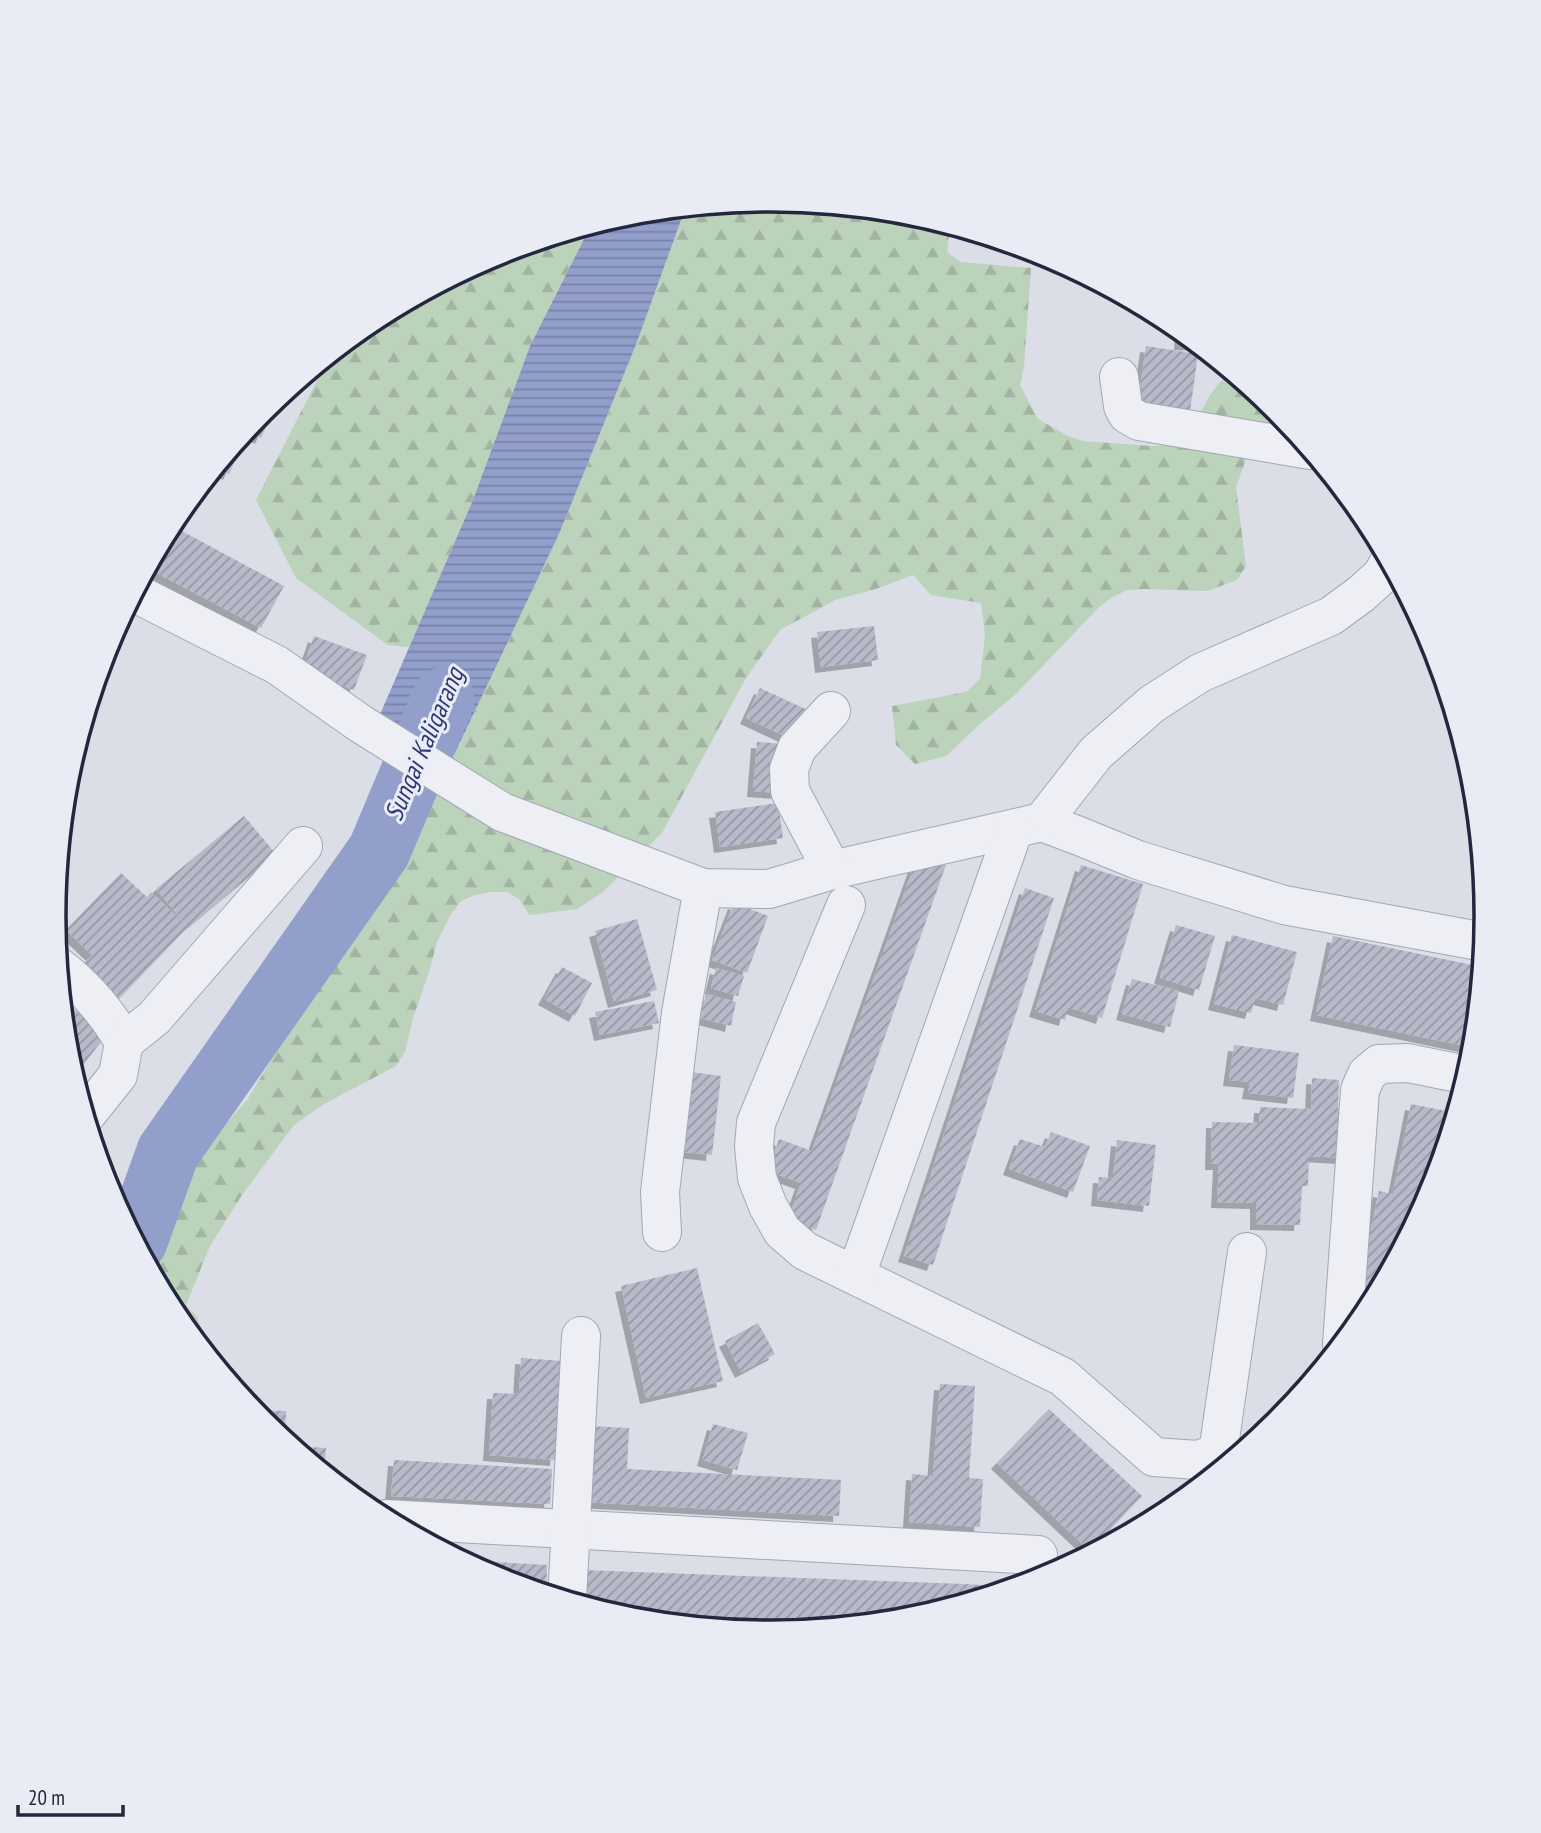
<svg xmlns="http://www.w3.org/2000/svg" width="1541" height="1833" font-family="'PT Sans Narrow',sans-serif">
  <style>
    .forest { fill: url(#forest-firs) }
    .water { fill: url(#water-rules) }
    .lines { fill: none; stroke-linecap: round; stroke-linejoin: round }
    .river { stroke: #929fcb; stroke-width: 63 }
    .building { fill: url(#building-hatch); filter: url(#shadow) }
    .minor-casing { stroke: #a4a6b4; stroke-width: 40 }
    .minor { stroke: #eeeef5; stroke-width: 38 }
    .labels { text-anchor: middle; stroke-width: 6; stroke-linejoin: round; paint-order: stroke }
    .water-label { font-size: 26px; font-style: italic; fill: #2a3976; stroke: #eaecf5 }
    .rim { fill: none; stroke: #24273e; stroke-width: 3.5 }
  </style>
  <defs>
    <pattern id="forest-firs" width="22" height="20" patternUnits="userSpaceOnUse" patternTransform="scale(1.75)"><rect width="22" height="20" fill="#bbd2bb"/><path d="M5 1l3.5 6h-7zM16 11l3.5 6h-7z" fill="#a1b4a2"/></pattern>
    <pattern id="water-rules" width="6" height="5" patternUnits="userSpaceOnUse" patternTransform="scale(1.75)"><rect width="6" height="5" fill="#929fcb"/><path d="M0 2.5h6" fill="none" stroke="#7782a6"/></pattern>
    <pattern id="building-hatch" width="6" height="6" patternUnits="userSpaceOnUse" patternTransform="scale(1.75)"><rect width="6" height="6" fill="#b8baca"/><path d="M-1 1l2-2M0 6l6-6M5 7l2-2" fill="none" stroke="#9597a5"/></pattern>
    <filter id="shadow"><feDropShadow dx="-6" dy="6" stdDeviation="0" flood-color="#0004"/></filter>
  </defs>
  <rect width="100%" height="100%" fill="#dbdde7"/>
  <g class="forest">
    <polygon points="771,200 911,214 950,226 947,252 960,262 1031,268 1024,367 1020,385 1038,419 1068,436 1083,441 1151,446 1184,444 1210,395 1220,382 1234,374 1277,410 1290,425 1249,451 1236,487 1246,566 1237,580 1207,591 1144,589 1127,590 1111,598 1098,608 1015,695 980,724 946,756 915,764 896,745 892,706 966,692 980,679 985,635 981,603 931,595 913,575 876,589 835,600 780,630 746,678 662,833 603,892 577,909 529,915 520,900 507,892 491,892 475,895 461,901 451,914 437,942 429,972 413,1018 405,1052 396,1066 324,1104 294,1125 242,1195 210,1246 186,1305 197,1317 204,1340 226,1366 224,1375 175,1314 150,1268 188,1177 204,1149 247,1100 394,858 427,789 454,755 559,534 637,342 685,209"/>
    <polygon points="587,227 584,239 530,346 473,500 409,647 388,645 296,578 256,500 329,357 373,321 497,255"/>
  </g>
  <polygon class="water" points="685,209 637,342 559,534 454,755 378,719 473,500 530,346 584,239 587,227 631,214"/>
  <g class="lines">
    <polyline class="river" points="136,1241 168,1152 379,851 443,699"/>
  </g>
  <g class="building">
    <polygon points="1181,331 1198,345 1180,344"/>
    <polygon points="1146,346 1198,354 1190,412 1138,404"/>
    <polygon points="279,397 261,438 249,432 229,474 216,468 264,410"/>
    <polygon points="180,530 284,586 261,628 157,573"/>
    <polygon points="874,626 878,660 821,667 817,632"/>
    <polygon points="314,636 367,655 354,690 302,671"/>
    <polygon points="760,688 812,712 798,742 746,718"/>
    <polygon points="757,742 785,744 781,793 753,791"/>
    <polygon points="778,803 783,838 720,847 715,812"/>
    <polygon points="244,816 276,854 188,927 156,889"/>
    <polygon points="918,855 946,865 816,1230 788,1220 801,1183 768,1171 779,1139 812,1151"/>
    <polygon points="1081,865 1143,884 1102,1018 1068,1007 1065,1020 1035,1011"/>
    <polygon points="121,873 147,897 151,892 188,927 115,1003 78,969 92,955 66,930"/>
    <polygon points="1025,888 1054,898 933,1265 904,1256"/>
    <polygon points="734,903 768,916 747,973 712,960"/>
    <polygon points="637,919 657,990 614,1002 595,931"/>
    <polygon points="1176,925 1215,936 1199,990 1160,978"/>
    <polygon points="1232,935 1297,952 1283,1005 1255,998 1251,1013 1214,1004"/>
    <polygon points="1333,936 1482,967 1474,1048 1316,1015"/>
    <polygon points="562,967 592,983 575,1016 544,999"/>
    <polygon points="716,968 744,976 738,996 711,988"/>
    <polygon points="1132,979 1179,991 1170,1027 1122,1014"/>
    <polygon points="706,994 736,1002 731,1026 700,1018"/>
    <polygon points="63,1001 107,1034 74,1077 68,1056"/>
    <polygon points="654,1001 659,1023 600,1035 595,1012"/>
    <polygon points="1234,1045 1299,1053 1293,1098 1248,1093 1250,1082 1229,1080"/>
    <polygon points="684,1071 721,1076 712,1155 674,1151"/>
    <polygon points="1312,1078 1339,1080 1338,1109 1345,1110 1343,1158 1309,1156 1308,1186 1302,1186 1300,1225 1256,1224 1256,1203 1217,1202 1219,1164 1211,1164 1212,1122 1259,1123 1260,1107 1311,1109"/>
    <polygon points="1411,1104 1456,1113 1432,1191 1377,1294 1358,1290 1379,1191 1393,1194"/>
    <polygon points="1051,1132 1090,1146 1073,1192 1009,1169 1020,1139 1045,1147"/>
    <polygon points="1117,1140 1156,1145 1149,1206 1097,1200 1099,1177 1113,1178"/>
    <polygon points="697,1268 723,1381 646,1398 621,1286"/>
    <polygon points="758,1323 775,1354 741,1372 725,1341"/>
    <polygon points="521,1358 563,1361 556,1460 489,1455 493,1393 519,1394"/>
    <polygon points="940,1384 975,1386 969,1478 983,1479 980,1527 909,1522 912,1474 933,1476"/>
    <polygon points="1049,1409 1142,1496 1090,1551 997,1463"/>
    <polygon points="253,1410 286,1411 285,1440 264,1423"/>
    <polygon points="713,1424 748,1433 737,1470 703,1460"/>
    <polygon points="589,1426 629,1428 627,1469 841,1480 839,1516 584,1502"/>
    <polygon points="292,1446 326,1448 324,1473 301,1453"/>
    <polygon points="394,1460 552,1469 550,1504 391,1496"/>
    <polygon points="1141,1518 1148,1523 1128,1533"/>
    <polygon points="462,1560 547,1565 546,1593 496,1578"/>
    <polygon points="583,1570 964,1584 1017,1587 910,1619 770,1633 630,1619 581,1604"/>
  </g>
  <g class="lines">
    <defs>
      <g id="minor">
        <polyline points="1119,377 1123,406 1127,414 1139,421 1310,450"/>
        <polyline points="135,593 277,665 361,724 502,812 703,888 769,889 832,870 1042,822 1079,836 1138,860 1284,905 1484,942"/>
        <polyline points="831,711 797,748 789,769 790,791 832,870"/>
        <polyline points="1042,822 1096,753 1152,704 1200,673 1331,616 1361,594 1382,575 1389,562"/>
        <polyline points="846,905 756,1123 754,1146 757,1178 768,1206 782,1231 805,1251 1063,1377 1154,1457 1198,1460 1218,1453 1247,1252"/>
        <path d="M59 967C85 987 108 1014 124 1042"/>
        <polyline points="86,1115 118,1075 124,1042 154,1018 303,846"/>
        <polyline points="662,1232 660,1192 681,1013 703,888"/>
        <polyline points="856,1275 1014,829"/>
        <polyline points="1342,1344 1360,1090 1367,1074 1379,1064 1408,1063 1467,1075"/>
        <polyline points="386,1519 1038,1555"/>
        <polyline points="567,1600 581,1336"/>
      </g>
    </defs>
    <use href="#minor" class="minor-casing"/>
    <use href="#minor" class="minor"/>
  </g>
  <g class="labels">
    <g class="water-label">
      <text transform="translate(424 744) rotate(-67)" y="9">Sungai Kaligarang</text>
    </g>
  </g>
  <path d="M0 0H1541V1833H0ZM66 916a704 704 0 1 1 1408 0a704 704 0 1 1-1408 0Z" fill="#eaecf5" fill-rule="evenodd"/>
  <path class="rim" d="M66 916a704 704 0 1 1 1408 0a704 704 0 1 1-1408 0Z"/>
  <path d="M18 1805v10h105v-10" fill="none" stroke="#24273e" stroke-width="3.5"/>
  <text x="28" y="1805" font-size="21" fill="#24273e" stroke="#eaecf5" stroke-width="5" paint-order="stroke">20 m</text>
</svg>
